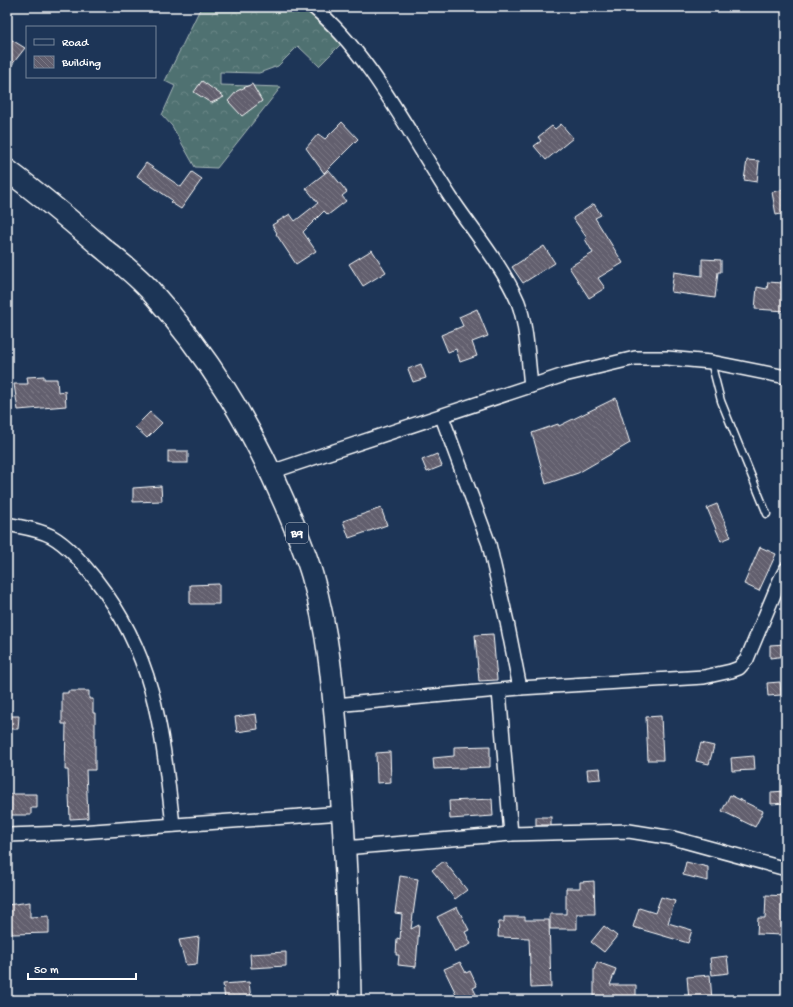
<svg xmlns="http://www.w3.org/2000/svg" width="793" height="1007" font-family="'Gochi Hand',sans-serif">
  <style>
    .forest { fill: url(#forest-crowns); stroke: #a8b8b8 }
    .building { fill: url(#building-back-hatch); stroke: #fff }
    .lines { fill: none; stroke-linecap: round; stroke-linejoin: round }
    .service-casing { stroke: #fff; stroke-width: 9 }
    .minor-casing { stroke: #fff; stroke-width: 16 }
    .trunk-casing { stroke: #fff; stroke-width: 24 }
    .service { stroke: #1d3557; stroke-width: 6 }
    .minor { stroke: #1d3557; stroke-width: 13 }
    .trunk { stroke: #1d3557; stroke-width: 21 }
    .labels { text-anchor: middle; stroke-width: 4; stroke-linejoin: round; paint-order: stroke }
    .shield { fill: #1d3557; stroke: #bbc2cd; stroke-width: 1 }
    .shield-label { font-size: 12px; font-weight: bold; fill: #fff }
  </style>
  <defs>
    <pattern id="forest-crowns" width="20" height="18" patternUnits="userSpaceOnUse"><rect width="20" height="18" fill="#507171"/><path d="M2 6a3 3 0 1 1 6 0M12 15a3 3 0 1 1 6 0" fill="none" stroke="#6a8686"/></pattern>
    <pattern id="building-back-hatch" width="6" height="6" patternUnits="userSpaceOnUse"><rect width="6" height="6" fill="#625f6e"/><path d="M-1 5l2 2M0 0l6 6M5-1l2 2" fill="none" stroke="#7a7784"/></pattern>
  </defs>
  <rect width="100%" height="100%" fill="#1d3557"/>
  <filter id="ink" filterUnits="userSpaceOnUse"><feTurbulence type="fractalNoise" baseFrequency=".025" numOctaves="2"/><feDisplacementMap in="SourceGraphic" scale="8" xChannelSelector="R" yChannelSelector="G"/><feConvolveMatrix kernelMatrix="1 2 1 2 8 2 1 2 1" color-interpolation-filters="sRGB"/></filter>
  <g filter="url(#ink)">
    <polygon class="forest" points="202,7 303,7 341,44 319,66 298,46 278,66 259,73 220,72 220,85 281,87 217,168 195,167 172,126 162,115 175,86 165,81 199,11"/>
    <g class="building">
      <polygon points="7,37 25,48 7,71"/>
      <polygon points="202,81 224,97 211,103 194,92"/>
      <polygon points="252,84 262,101 242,116 228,101 237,91"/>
      <polygon points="342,122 358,139 324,173 306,148 318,134 325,139"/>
      <polygon points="561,124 573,138 546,160 534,146 541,141 538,137 552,126 555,129"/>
      <polygon points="747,160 759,161 757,182 744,180"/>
      <polygon points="146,163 181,187 192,172 202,179 181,209 170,202 172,200 137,176"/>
      <polygon points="329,170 347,192 342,196 346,201 328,215 324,211 303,232 316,251 296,264 276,234 277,233 272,225 290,214 295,221 318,203 306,188"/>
      <polygon points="786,189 786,213 776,215 772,192"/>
      <polygon points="594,204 601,215 595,218 623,263 598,278 605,288 589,298 569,267 593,253 585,239 587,238 573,218"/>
      <polygon points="544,246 555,263 523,283 512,267"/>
      <polygon points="372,250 386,272 363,286 349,264"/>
      <polygon points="702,259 721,260 721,272 718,272 715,298 671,292 674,272 702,276"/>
      <polygon points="768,282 782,283 781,288 786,289 786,311 755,309 757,287 767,289"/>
      <polygon points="477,309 488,336 472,342 477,356 460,362 456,349 448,352 441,335 463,326 459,317"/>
      <polygon points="421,364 426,378 413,382 408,369"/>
      <polygon points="44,376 44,379 57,379 58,392 65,391 66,406 18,410 14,384 28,384 27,377"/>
      <polygon points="616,398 630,443 578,473 546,484 532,433 558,424 559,426"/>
      <polygon points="150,412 162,423 147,438 135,427"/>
      <rect x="168" y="451" width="20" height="12"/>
      <polygon points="437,454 442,466 427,472 422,460"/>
      <polygon points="161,486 162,501 133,502 133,488"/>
      <polygon points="717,504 731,537 721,541 707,508"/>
      <polygon points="381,508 387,525 349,538 343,521"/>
      <polygon points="760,547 776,554 759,591 744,584"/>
      <polygon points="219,584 219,604 190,604 190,585"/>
      <polygon points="493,634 497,680 479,681 475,635"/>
      <polygon points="786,644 786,656 770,658 770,645"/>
      <polygon points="780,682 781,695 768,696 767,683"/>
      <polygon points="68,691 89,691 89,699 93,699 93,713 95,713 95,770 86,770 88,818 70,819 68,770 65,770 66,724 62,724 62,693 68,693"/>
      <polygon points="256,714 258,729 237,732 235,717"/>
      <polygon points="7,716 19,716 18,729 7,729"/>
      <polygon points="661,716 663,760 648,760 646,717"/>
      <polygon points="701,743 714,746 709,764 696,761"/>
      <polygon points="490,746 490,767 434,769 433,758 454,756 454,747"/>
      <polygon points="390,752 391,782 377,783 376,753"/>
      <polygon points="754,756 755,770 732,771 731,758"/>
      <polygon points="600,768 601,779 588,780 587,769"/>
      <polygon points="786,791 786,803 771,804 771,792"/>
      <polygon points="7,794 37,794 37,808 31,808 31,815 7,815"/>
      <polygon points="730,795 763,811 755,827 722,811"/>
      <polygon points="492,799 493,816 450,819 449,801"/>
      <rect x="536" y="817" width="15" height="8"/>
      <polygon points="444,861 467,890 455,899 432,870"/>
      <polygon points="686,862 708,867 708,881 683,875"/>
      <polygon points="400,876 418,879 411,929 419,925 416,967 398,965 399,955 396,955 397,938 400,939 402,914 395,913"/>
      <polygon points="594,881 595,914 577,914 577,929 550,929 550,914 566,914 566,888 580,888 580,882"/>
      <polygon points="766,895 786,896 784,935 757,934 758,918 765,918"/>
      <polygon points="661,897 675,901 668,923 692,930 688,943 633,927 639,908 655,913"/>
      <polygon points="30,902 30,917 49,916 49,933 12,934 7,905"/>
      <polygon points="457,907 469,930 465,932 471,944 455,952 437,917"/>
      <polygon points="504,917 525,917 525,920 549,920 551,987 531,988 529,938 498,937 499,922 504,922"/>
      <polygon points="604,926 617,936 604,952 591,942"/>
      <polygon points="199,937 197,964 186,965 179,940"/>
      <polygon points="286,952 286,966 251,968 250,954"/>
      <polygon points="727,956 729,973 712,975 710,958"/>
      <polygon points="460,962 466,973 470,971 477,986 473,988 479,1000 459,1000 444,969"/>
      <polygon points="597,962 616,969 610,985 636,985 636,1000 594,1000 594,970"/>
      <polygon points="710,975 712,1000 689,1000 687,977"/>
      <polygon points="249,982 251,1000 225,1000 223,984"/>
    </g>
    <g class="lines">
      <defs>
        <polyline id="service" points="711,362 721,401 767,514"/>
        <g id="minor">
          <path d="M313 7C369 52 411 137 451 198 473 231 502 265 518 302 527 326 528 360 531 386"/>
          <polyline points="442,417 489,544 507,622 520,688"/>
          <polyline points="271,472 564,375 635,358 667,358 711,362 786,377"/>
          <path d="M7 524C21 527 38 529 51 536 69 546 83 564 96 580 156 657 162 732 173 825"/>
          <polyline points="499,691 511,834"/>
          <polyline points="335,705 520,688 704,677 731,671 739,668 747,659 780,580 786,569"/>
          <polyline points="7,835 66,833 342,813"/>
          <polyline points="344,848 511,834 629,831 673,838 786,869"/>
        </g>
        <path id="trunk" d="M7 170C39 194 69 219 99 245 116 259 134 273 149 289 208 355 250 423 285 504 295 528 305 551 312 575 330 636 334 701 339 763 345 842 349 921 350 1000"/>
      </defs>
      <use href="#service" class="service-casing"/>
      <use href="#minor" class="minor-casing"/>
      <use href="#trunk" class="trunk-casing"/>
      <use href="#service" class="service"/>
      <use href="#minor" class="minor"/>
      <use href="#trunk" class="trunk"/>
    </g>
  </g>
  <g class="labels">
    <rect class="shield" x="286" y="523" width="22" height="20" rx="3"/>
    <g class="shield-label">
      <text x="297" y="537">B9</text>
    </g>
  </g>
  <rect width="793" height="1007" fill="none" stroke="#1d3557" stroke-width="24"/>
  <rect x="12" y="12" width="769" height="983" fill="none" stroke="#fff" stroke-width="1.5" filter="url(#ink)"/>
  <rect x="26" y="26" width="130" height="52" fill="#1d3557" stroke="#77869a"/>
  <rect x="34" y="39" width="20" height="6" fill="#1d3557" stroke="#77869a"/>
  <text x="62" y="46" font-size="12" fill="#ffffff">Road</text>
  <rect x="34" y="56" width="20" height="12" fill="url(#building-back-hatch)" stroke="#77869a"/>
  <text x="62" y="66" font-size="12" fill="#ffffff">Building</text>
  <path d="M28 973v6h108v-6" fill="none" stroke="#ffffff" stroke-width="2"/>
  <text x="34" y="973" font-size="12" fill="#ffffff" stroke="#1d3557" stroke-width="3" paint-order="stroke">50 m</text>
</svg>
